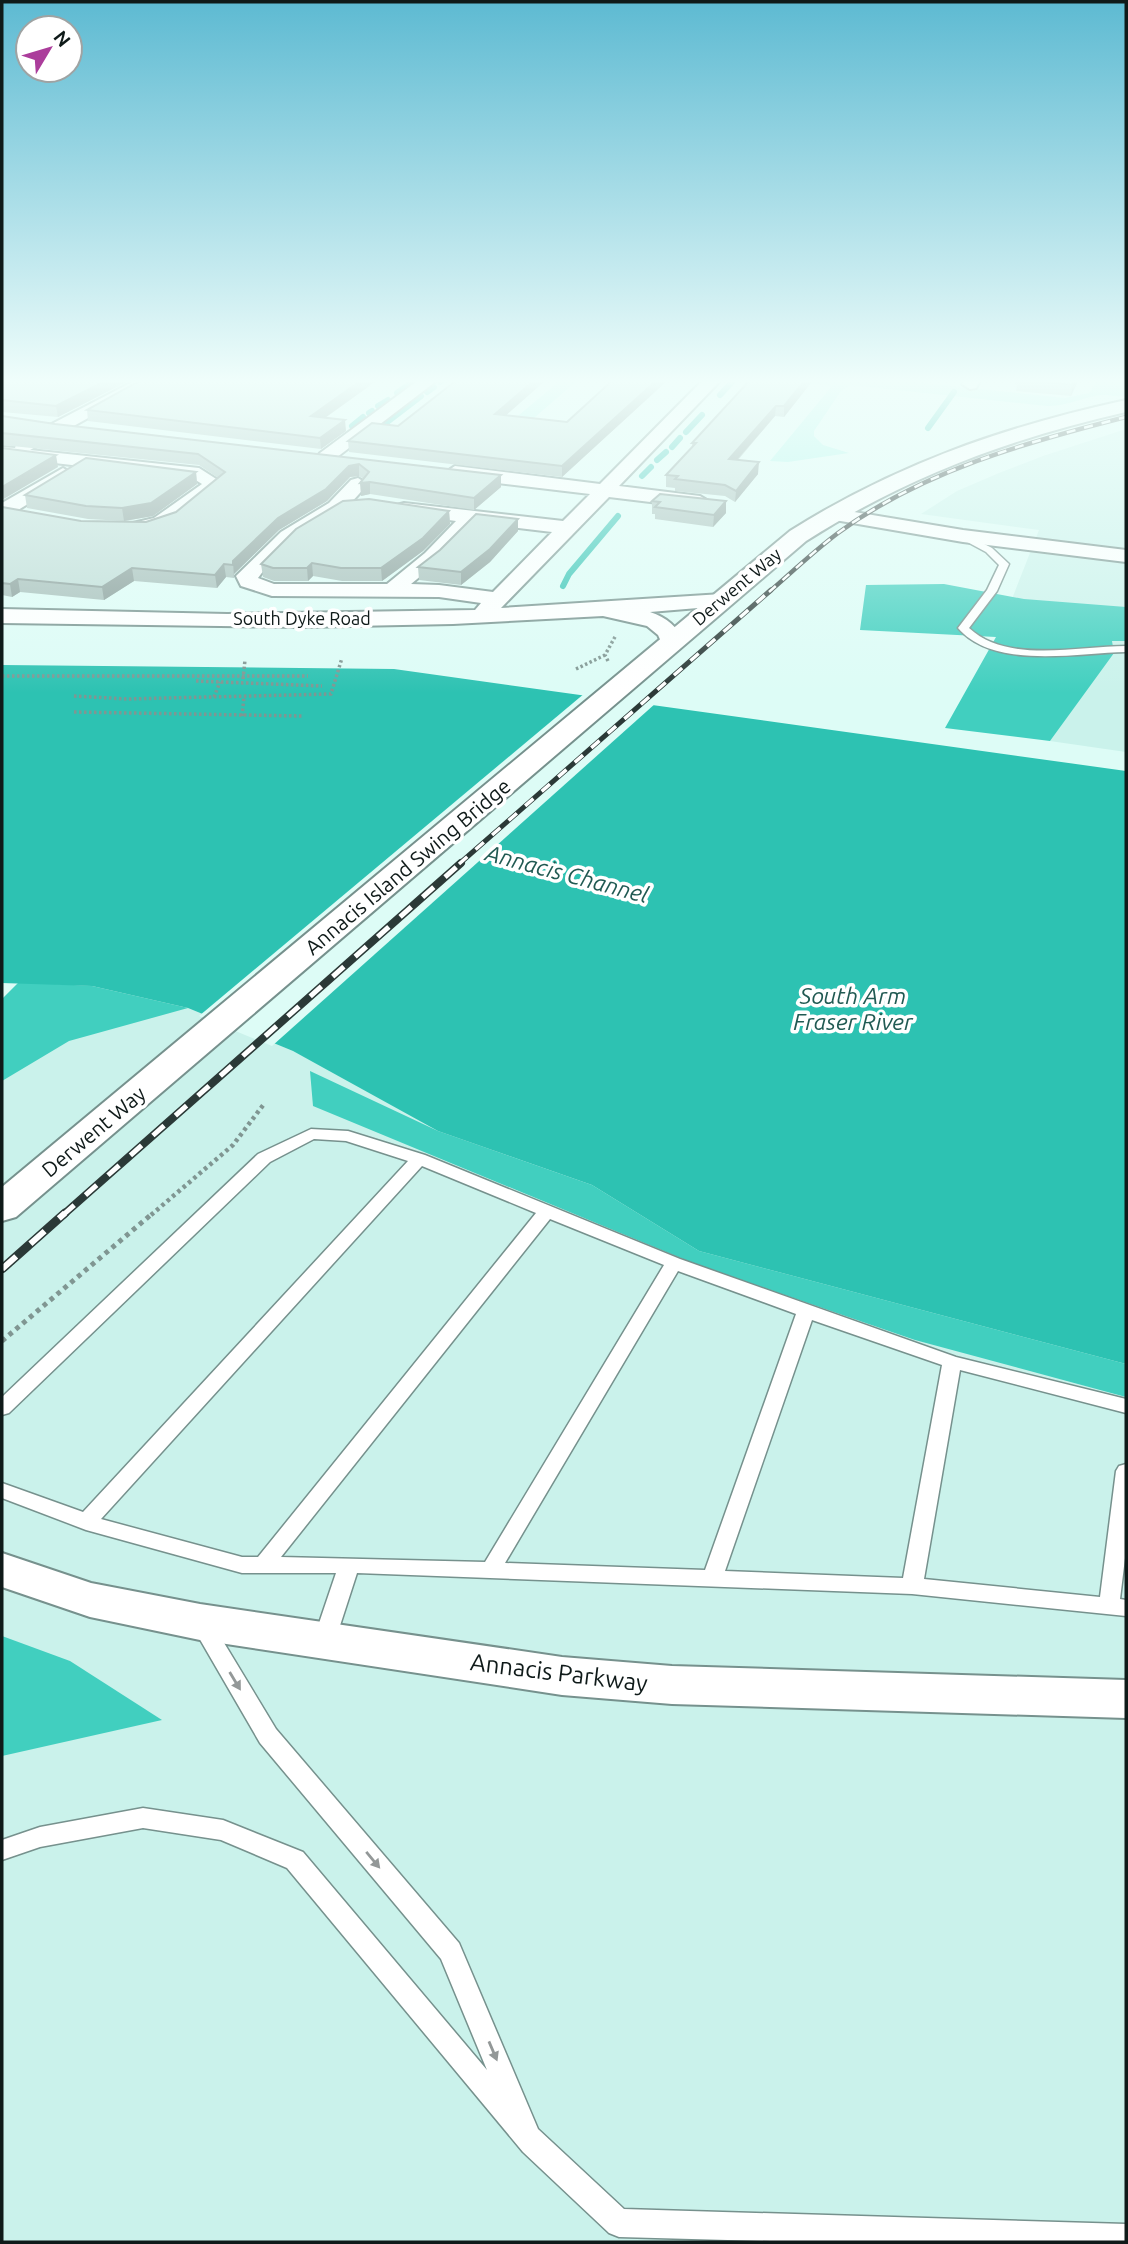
<svg xmlns="http://www.w3.org/2000/svg" width="1128" height="2244" font-family="Ubuntu,sans-serif">
  <style>
    .built { fill: #caf2eb }
    .green { fill: #a9f5e9 }
    .forest { fill: #41cfbf }
    .water { fill: #2dc2b2 }
    .pier { fill: #ddfcf6 }
    .lines { fill: none; stroke-linecap: round; stroke-linejoin: round }
    .stream { stroke: #2dc2b2; stroke-width: 6 }
    .service-casing { stroke: #76918d; stroke-width: 3 }
    .minor-casing { stroke: #76918d; stroke-width: 4 }
    .secondary-casing { stroke: #76918d; stroke-width: 4 }
    .path-far2 { stroke: #809692; stroke-width: 3.5; stroke-dasharray: 2.5 2.5; stroke-linecap: butt }
    .path-far1 { stroke: #809692; stroke-width: 4.5; stroke-dasharray: 3.5 3.5; stroke-linecap: butt }
    .path { stroke: #809692; stroke-width: 5; stroke-dasharray: 4.5 4.5; stroke-linecap: butt }
    .service { fill: #fff; fill-rule: evenodd }
    .minor { fill: #fff; fill-rule: evenodd }
    .secondary { fill: #fff; fill-rule: evenodd }
    .rail-far3-casing { stroke: #2b3937; stroke-width: 4.5 }
    .rail-far2-casing { stroke: #2b3937; stroke-width: 5 }
    .rail-far1-casing { stroke: #2b3937; stroke-width: 8 }
    .rail-casing { stroke: #2b3937; stroke-width: 9 }
    .rail-far3 { stroke: #fff; stroke-width: 2.5; stroke-dasharray: 9; stroke-linecap: butt }
    .rail-far2 { stroke: #fff; stroke-width: 3.5; stroke-dasharray: 11; stroke-linecap: butt }
    .rail-far1 { stroke: #fff; stroke-width: 5; stroke-dasharray: 15; stroke-linecap: butt }
    .rail { stroke: #fff; stroke-width: 6; stroke-dasharray: 19; stroke-linecap: butt }
    .wall { fill: #a3bcb7 }
    .shaded-wall { fill: #849995 }
    .building { fill: #bddbd5; stroke: #849995; stroke-width: 2 }
    .oneway { fill: #939898 }
    .labels { text-anchor: middle; stroke-width: 7; stroke-linejoin: round; paint-order: stroke }
    .far-street-label { font-size: 18px; fill: #0f1a19; stroke: #fff }
    .street-label { font-size: 21px; fill: #0f1a19; stroke: #fff }
    .water-label { font-size: 23px; font-style: italic; fill: #215a53; stroke: #fff }
    .near-street-label { font-size: 24px; fill: #0f1a19; stroke: #fff }
  </style>
  <rect width="100%" height="100%" fill="#ddfcf6"/>
  <g class="built">
    <polygon points="1126,429 1126,752 1050,741 1113,653 997,637 1039,530 921,514 957,491 999,473 1043,456"/>
    <polygon points="19,982 92,986 188,1008 293,1051 699,1251 1126,1364 1126,2242 2,2242 2,999"/>
  </g>
  <g class="green">
    <polygon points="562,379 579,379 475,469 458,466"/>
    <path d="M772 379H886L1065 398 1089 393 1099 379H1126V396C1118 397 1112 395 1103 395 1088 395 1067 407 1047 406L850 385 841 391 814 431V436L823 445 849 453 788 462 770 461 832 386Z"/>
  </g>
  <g class="forest">
    <polygon points="944,584 1024,599 1126,607 1126,641 1112,641 1114,653 1050,741 945,728 996,637 860,630 866,585"/>
    <polygon points="19,982 92,986 188,1008 69,1041 2,1081 2,999"/>
    <polygon points="310,1071 438,1131 592,1185 699,1251 1126,1364 1126,1397 915,1340 700,1266 313,1106"/>
    <polygon points="2,1636 70,1661 162,1720 2,1756"/>
  </g>
  <polygon class="water" points="2,665 394,669 1126,771 1126,1364 699,1251 592,1185 438,1131 293,1051 188,1008 92,986 2,983"/>
  <polygon class="pier" points="585,693 656,703 272,1046 199,1016"/>
  <g class="lines">
    <g class="stream">
      <polyline points="440,382 444,379"/>
      <polyline points="427,392 434,387"/>
      <polyline points="397,393 411,383"/>
      <polyline points="720,395 732,382"/>
      <polyline points="378,406 388,400"/>
      <polyline points="369,413 372,411"/>
      <polyline points="352,426 363,417"/>
      <polyline points="928,428 954,392"/>
      <polyline points="374,432 421,396"/>
      <polyline points="686,432 702,415"/>
      <polyline points="672,447 680,438"/>
      <polyline points="657,460 666,452"/>
      <polyline points="642,476 651,467"/>
      <polyline points="563,586 569,574 618,516"/>
    </g>
    <defs>
      <g id="service">
        <path d="M963 533 992 548 1009 564 997 591 969 628C1008 664 1077 646 1126 646V652C1076 653 994 670 958 628L987 590 999 565 986 552 960 538V534Z"/>
        <path d="M311 1129 348 1131 425 1155 680 1259 956 1357 1126 1399V1413L960 1370 924 1579 1100 1597 1116 1471 1119 1466 1126 1464V1550L1120 1599 1126 1600V1616L912 1594 357 1573 335 1641 332 1647 324 1650 316 1647 313 1641 336 1573H242L86 1530 2 1498V1483L83 1512 408 1161 346 1141 314 1139 270 1162 9 1413 2 1415V1397L258 1154ZM422 1166 536 1213 258 1557H242L101 1519ZM550 1219 664 1265 485 1562 281 1557ZM678 1271 796 1314 705 1570 505 1563ZM812 1320 942 1365 903 1578 725 1571Z"/>
        <polygon points="202,1616 209,1618 276,1729 459,1943 538,2129 624,2209 1126,2224 1126,2242 805,2242 619,2237 609,2233 523,2152 287,1868 221,1840 143,1828 40,1847 2,1860 2,1840 40,1827 143,1808 223,1820 303,1852 487,2070 441,1959 260,1743 191,1624 195,1618"/>
      </g>
      <g id="minor">
        <path d="M138 379H159L30 450 199 468 224 484 222 488C197 506 162 540 129 532L126 528 129 524 154 518 202 484 194 479 2 457V447L15 448 17 442Z"/>
        <polygon points="420,379 439,379 332,461 320,461 317,457 320,453"/>
        <path d="M704 379H722L619 486 700 496 710 502 707 506 700 508 609 497 501 608 722 594 730 595 733 600 730 605 722 606 650 612C667 618 678 626 683 643L680 648H664L658 635 647 626 603 616 453 624 302 627 2 623V609L227 614 475 610 481 603 439 597 272 596 241 586 236 576 281 532 329 503 351 480 358 478 367 484C339 524 286 538 258 578L274 584H387L425 553 456 521 397 513 394 509 397 505 404 503 563 521 590 494 455 478 446 472 455 466 600 484ZM476 523 552 532 493 592 439 585 411 584 439 561Z"/>
        <polygon points="965,379 981,379 976,388 970,389 962,384"/>
        <polygon points="63,468 72,474 70,478 10,515 2,517 2,503"/>
        <polygon points="830,508 963,530 1126,550 1126,562 963,542 823,518 820,514"/>
        <polygon points="2,1553 91,1583 200,1604 562,1657 672,1666 1126,1680 1126,1718 672,1704 562,1695 200,1640 90,1617 2,1587"/>
      </g>
      <path id="secondary" d="M1126 400V412C1011 438 906 477 806 541L16 1217 2 1221V1187L790 531C896 464 1003 427 1126 400Z"/>
    </defs>
    <use href="#service" class="service-casing"/>
    <use href="#minor" class="minor-casing"/>
    <use href="#secondary" class="secondary-casing"/>
    <g class="path-far2">
      <polyline points="608,661 605,655 616,635"/>
      <polyline points="576,669 605,655"/>
      <polyline points="2,676 308,676"/>
      <polyline points="243,679 245,660"/>
      <polyline points="196,681 322,686"/>
      <polyline points="74,696 127,699 331,694 342,658"/>
      <polyline points="214,697 220,682"/>
      <polyline points="74,712 302,716"/>
      <polyline points="242,716 244,697"/>
    </g>
    <polyline class="path-far1" points="151,1215 233,1145 264,1104"/>
    <polyline class="path" points="2,1341 153,1213"/>
    <use href="#service" class="service"/>
    <use href="#minor" class="minor"/>
    <use href="#secondary" class="secondary"/>
    <defs>
      <path id="rail-far3" d="M769 592C792 572 814 551 838 533 922 471 1027 442 1126 417"/>
      <polyline id="rail-far2" points="459,864 771,590"/>
      <polyline id="rail-far1" points="63,1215 461,863"/>
      <polyline id="rail" points="2,1269 65,1213"/>
    </defs>
    <use href="#rail-far3" class="rail-far3-casing"/>
    <use href="#rail-far2" class="rail-far2-casing"/>
    <use href="#rail-far1" class="rail-far1-casing"/>
    <use href="#rail" class="rail-casing"/>
    <use href="#rail-far3" class="rail-far3"/>
    <use href="#rail-far2" class="rail-far2"/>
    <use href="#rail-far1" class="rail-far1"/>
    <use href="#rail" class="rail"/>
  </g>
  <g class="wall">
    <polygon points="2,379 132,379 58,417 2,412"/>
    <polygon points="143,379 379,379 325,418 346,431 321,449 88,421 87,410"/>
    <polygon points="458,379 547,379 506,415 567,422 614,379 669,379 562,477 349,452 348,441 398,426"/>
    <polygon points="751,379 814,379 784,417 775,416 738,460 758,474 735,502 725,496 675,491 675,488 666,487 666,475 692,448 692,443"/>
    <polygon points="1016,379 1079,379 1071,396 1016,391 1017,385 1015,385"/>
    <polygon points="2,416 55,424 501,475 501,487 474,510 370,494 361,496 364,479 359,476 350,477 327,501 279,530 234,574 234,578 226,577 217,588 134,581 104,600 20,592 12,597 2,595 2,507 81,521 146,522 176,512 218,478 199,465 2,445"/>
    <polygon points="196,472 197,484 153,516 124,521 88,519 27,508 25,495"/>
    <polygon points="652,501 726,513 713,527 655,519 655,514 652,514"/>
    <polygon points="449,511 450,524 423,551 382,581 342,581 313,576 308,581 274,581 263,577 261,564"/>
    <polygon points="518,519 518,531 490,562 461,585 419,580 418,567"/>
  </g>
  <g class="shaded-wall">
    <polygon points="109,379 132,379 58,417 56,406"/>
    <polygon points="363,379 379,379 312,427 311,416"/>
    <polygon points="536,379 547,379 495,425 495,414"/>
    <polygon points="658,379 669,379 562,477 562,466"/>
    <polygon points="806,379 814,379 784,417 784,406"/>
    <polygon points="1075,379 1079,379 1071,396 1072,385"/>
    <polygon points="776,406 775,416 728,470 729,459"/>
    <polygon points="345,420 346,431 321,449 320,438"/>
    <polygon points="56,455 58,467 2,500 2,487"/>
    <polygon points="759,462 758,474 735,502 736,491"/>
    <polygon points="359,464 359,476 350,477 327,501 279,530 234,574 234,578 233,561 278,518 349,466"/>
    <polygon points="196,472 197,484 153,516 124,521 122,508"/>
    <polygon points="501,475 501,487 474,510 474,498"/>
    <polygon points="370,482 370,494 361,496 360,483"/>
    <polygon points="726,501 726,513 713,527 714,515"/>
    <polygon points="449,511 450,524 423,551 382,581 381,568"/>
    <polygon points="518,519 518,531 490,562 461,585 461,572"/>
    <polygon points="312,563 313,576 308,581 307,568"/>
    <polygon points="224,564 226,577 217,588 215,575"/>
    <polygon points="132,568 134,581 104,600 102,587"/>
    <polygon points="18,579 20,592 12,597 10,584"/>
  </g>
  <g class="building">
    <polygon points="2,379 109,379 56,406 2,400"/>
    <polygon points="143,379 363,379 311,416 345,420 320,438 87,410"/>
    <polygon points="458,379 536,379 495,414 567,422 614,379 658,379 562,466 348,441 372,423 398,426"/>
    <polygon points="751,379 806,379 784,406 776,406 729,459 759,462 736,491 725,485 675,479 678,476 666,475 696,443 692,443"/>
    <polygon points="1018,379 1075,379 1072,385"/>
    <polygon points="2,416 55,424 501,475 474,498 370,482 360,483 369,472 359,464 349,466 326,489 278,518 233,561 233,565 224,564 215,575 132,568 102,587 18,579 10,584 2,583 2,507 81,521 146,522 176,512 225,472 198,454 2,433"/>
    <polygon points="2,448 56,455 2,487"/>
    <polygon points="86,458 196,472 151,503 122,508 86,506 25,495"/>
    <polygon points="660,494 726,501 714,515 655,507 660,502 652,501"/>
    <polygon points="369,499 449,511 423,538 381,568 341,568 312,563 307,568 273,568 261,564 296,529 343,501"/>
    <polygon points="476,514 518,519 490,549 461,572 418,567 440,550"/>
  </g>
  <defs><path id="oneway-solid" d="M-6-.8H1V-3.2L6.5 0L1 3.2V.8H-6Z" transform="scale(1.75)"/></defs>
  <g class="oneway">
    <use href="#oneway-solid" transform="translate(235 1681) rotate(59)"/>
    <use href="#oneway-solid" transform="translate(373 1860) rotate(50)"/>
    <use href="#oneway-solid" transform="translate(493 2051) rotate(67)"/>
  </g>
  <linearGradient id="sky" x2="0" y2="1"><stop stop-color="#5dbad2"/><stop offset="0.55" stop-color="#f0fefb"/><stop offset="1" stop-color="#f0fefb" stop-opacity="0"/></linearGradient>
  <rect width="1128" height="693" fill="url(#sky)"/>
  <g class="labels">
    <g class="far-street-label">
      <text transform="translate(737 587) rotate(-40)" y="6">Derwent Way</text>
      <text x="302" y="625">South Dyke Road</text>
    </g>
    <g class="street-label">
      <text transform="translate(408 867) rotate(-40)" y="7">Annacis Island Swing Bridge</text>
      <text transform="translate(94 1132) rotate(-40)" y="7">Derwent Way</text>
    </g>
    <g class="water-label">
      <text transform="translate(567 874) rotate(15)" y="8">Annacis Channel</text>
      <text x="853" y="1004">South Arm<tspan x="853" dy="26">Fraser River</tspan></text>
    </g>
    <g class="near-street-label">
      <text transform="translate(559 1673) rotate(7)" y="8">Annacis Parkway</text>
    </g>
  </g>
  <rect width="1128" height="2244" fill="none" stroke="#0f1a19" stroke-width="7"/>
  <g transform="translate(49 49) rotate(52)"><circle r="33" fill="#ffffff" stroke="#9fa3a3" stroke-width="2"/>
  <path d="M0-5L12 26L0 18L-12 26Z" fill="#ab3d9b"/>
  <text y="-10" font-size="19" font-weight="bold" text-anchor="middle" fill="#0f1a19">N</text>
  </g>
</svg>
